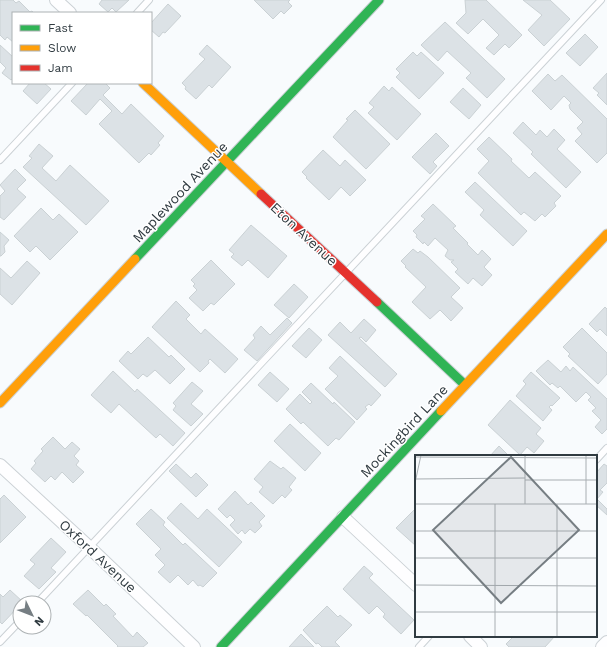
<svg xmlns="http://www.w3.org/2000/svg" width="607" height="647" font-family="'Work Sans',sans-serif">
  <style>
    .building { fill: #dce2e6; stroke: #cad1d4 }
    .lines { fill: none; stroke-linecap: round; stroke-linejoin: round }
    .lane-casing { stroke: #cbd1d5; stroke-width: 8 }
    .street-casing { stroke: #cbd1d5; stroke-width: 14 }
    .fast-casing { stroke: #cbd1d5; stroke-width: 11 }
    .slow-casing { stroke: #cbd1d5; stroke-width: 11 }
    .jam-casing { stroke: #cbd1d5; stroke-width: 11 }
    .lane { stroke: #fefeff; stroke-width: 6 }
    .street { stroke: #fefeff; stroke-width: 12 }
    .fast { stroke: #30b455; stroke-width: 9 }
    .slow { stroke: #ff9f0a; stroke-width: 9 }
    .jam { stroke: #e5322d; stroke-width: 9 }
    .labels { text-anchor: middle; stroke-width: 3; stroke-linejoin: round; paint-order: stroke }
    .street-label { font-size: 14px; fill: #303b41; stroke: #fff }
    .inset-road { fill: none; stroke: #a8aeb2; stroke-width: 1 }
    .view { fill: #767e83; fill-opacity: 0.15; stroke: #767e83; stroke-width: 2 }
    .inset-edge { fill: none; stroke: #303b41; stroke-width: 2 }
  </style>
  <rect width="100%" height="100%" fill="#f8fbfd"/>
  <g class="building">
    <polygon points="0,0 13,0 16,3 19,1 30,12 32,11 34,13 13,13 13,42 7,37 5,40 0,35"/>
    <polygon points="102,0 129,0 116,12 112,8 108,12 99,4"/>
    <polygon points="254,0 290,0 288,2 292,6 284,14 281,11 273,19"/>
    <polygon points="465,0 486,0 522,35 509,48 505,44 494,55 486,48 499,35 483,19 468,34 456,23 466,13"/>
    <polygon points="523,0 550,0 570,19 544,46 528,30 542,15"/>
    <polygon points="168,4 181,16 165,33 163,32 159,37 151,30 151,23"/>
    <polygon points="445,22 505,79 487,98 466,78 471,73 447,51 438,61 421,45"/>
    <polygon points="585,34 598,47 580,66 566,53"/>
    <polygon points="0,45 13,57 13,78 11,80 2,73 6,68 0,62"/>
    <polygon points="207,45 231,67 212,88 209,85 196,99 185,89 186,87 182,83 205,59 199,54"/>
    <polygon points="413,52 417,56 421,52 444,73 419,99 396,77 400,73 396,69"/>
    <polygon points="607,73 607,105 597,95 599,93 593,88"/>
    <polygon points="548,74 555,81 562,75 607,119 607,153 597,163 575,141 582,134 577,128 583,122 570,109 569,105 571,103 564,96 551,110 532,91"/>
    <polygon points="30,83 44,83 51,89 37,104 23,91"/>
    <polygon points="87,83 105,83 110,88 103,95 122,114 131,104 164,136 158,143 160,145 151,155 149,153 139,163 99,124 112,111 100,99 86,115 71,101 87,84"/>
    <polygon points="384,86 389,91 392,87 421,114 397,140 368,113 374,107 369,103"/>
    <polygon points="463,88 481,105 469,119 450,102"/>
    <polygon points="355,110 390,144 366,169 333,137 348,120 346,119"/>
    <polygon points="523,122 536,135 540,130 547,137 554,129 565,140 557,149 581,172 566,188 531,154 533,152 513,133"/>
    <polygon points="436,133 449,146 433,162 437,166 430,174 412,157"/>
    <polygon points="489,137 512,159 511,161 529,178 535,172 561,196 554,203 556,206 545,217 542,214 535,221 524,212 521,215 478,173 489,161 477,149"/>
    <polygon points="39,144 53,156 42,168 56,181 70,165 109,201 86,225 23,167 32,158 29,156"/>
    <polygon points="323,150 340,166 345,160 366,180 350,196 341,187 329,200 306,178 307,177 302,172"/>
    <polygon points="15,169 26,180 17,189 26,197 4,220 0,217 0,196 5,191 0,185"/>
    <polygon points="475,182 527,231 513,246 480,215 484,210 465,192"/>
    <polygon points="433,204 456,226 453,228 468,243 467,244 478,255 482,250 491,259 484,267 492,275 482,286 473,278 468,284 455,272 458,269 451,262 454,260 450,260 445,256 448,250 435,238 428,246 424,242 423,244 416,237 417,235 413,231 425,219 421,216"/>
    <polygon points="41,208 53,220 59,214 78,232 50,260 36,246 30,252 14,236"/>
    <polygon points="251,225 287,256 268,278 248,260 242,266 231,257 234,254 229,250"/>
    <polygon points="0,232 9,240 4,246 5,252 1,256 0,256"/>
    <polygon points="413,249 418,253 420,251 428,257 460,288 451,297 463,308 451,321 440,310 430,319 412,302 426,287 405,267 406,266 401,261"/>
    <polygon points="211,260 235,284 214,305 211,303 203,311 189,298 197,290 193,286 195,284 191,280"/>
    <polygon points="27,261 40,273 12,305 0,294 0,268 11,278"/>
    <polygon points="294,284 308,297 289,318 274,305"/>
    <polygon points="176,301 190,315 186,319 201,334 205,329 238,359 225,373 210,359 208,361 209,363 200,372 152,327"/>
    <polygon points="605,307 607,309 607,336 600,329 597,332 589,324"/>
    <polygon points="287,318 292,323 257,361 244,350 255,338 253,335 261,326 270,335"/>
    <polygon points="364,319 376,330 366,342 361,337 359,338 397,374 385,387 328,335 340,322 351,333"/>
    <polygon points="309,328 322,340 306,358 292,346"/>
    <polygon points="582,328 607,353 607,374 598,384 568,356 570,354 563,347"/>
    <polygon points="148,337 169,357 171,355 185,369 170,384 155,370 147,377 143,374 138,379 119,361 128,351 131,354"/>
    <polygon points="340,356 381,395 371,406 369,404 365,407 367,409 357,420 325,389 338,376 329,368"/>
    <polygon points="548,360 561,372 566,366 570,371 573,367 607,399 607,429 602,434 595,427 601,420 592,411 596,408 588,400 591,397 586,392 576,402 560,386 558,388 552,383 550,385 536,371"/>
    <polygon points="113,371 135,392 137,389 185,433 173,446 160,434 156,438 119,404 111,413 91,395"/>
    <polygon points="270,372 289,389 277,402 258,385"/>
    <polygon points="531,372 560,398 552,406 551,405 549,407 552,410 543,421 516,396 526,384 523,381"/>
    <polygon points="192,382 203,391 191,404 203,414 191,426 173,410 176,406 173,403"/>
    <polygon points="311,383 333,404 334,402 355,422 339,440 336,438 328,446 303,422 301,424 286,409 300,394 310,404 312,402 302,392"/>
    <polygon points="510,400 541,428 536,434 544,441 534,453 527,447 520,455 488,425"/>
    <polygon points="290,424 321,453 305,471 274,441"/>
    <polygon points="53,437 65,449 72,442 80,449 74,456 79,461 76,465 84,472 73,483 62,472 55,480 51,476 45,482 31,469 36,463 34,461 43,451 41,449"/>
    <polygon points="499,446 509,456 490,456"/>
    <polygon points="270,461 281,469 283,467 296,478 289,487 292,490 285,498 282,495 273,504 259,492 263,487 254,479"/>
    <polygon points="176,464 191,478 196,473 208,485 196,497 169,471"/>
    <polygon points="604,464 607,466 607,483 600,490 603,492 597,499 607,509 607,515 596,505 596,473"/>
    <polygon points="235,491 248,505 251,502 265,516 259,522 262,526 255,533 250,529 245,534 242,530 238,534 230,525 235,520 230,515 227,518 218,509"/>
    <polygon points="4,495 26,517 0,543 0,499"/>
    <polygon points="181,503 198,519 207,509 242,542 219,567 167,518"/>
    <polygon points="151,509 165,522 163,525 183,545 185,543 217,573 203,587 200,585 198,586 193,580 188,585 178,575 170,583 158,572 165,565 155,555 161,549 136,524"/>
    <polygon points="415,509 416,510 416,546 396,528"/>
    <polygon points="51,538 66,552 51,568 56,572 39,589 24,576 35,564 30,560"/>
    <polygon points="364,566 373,574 369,578 414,620 401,634 383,617 385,614 377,606 369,614 343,589"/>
    <polygon points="10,590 23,602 20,603 20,605 2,624 0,622 0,594 3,597"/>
    <polygon points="88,590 104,606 106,604 116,614 113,616 133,637 137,632 148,643 143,647 117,647 118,646 87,615 86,616 73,604"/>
    <polygon points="327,606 338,617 340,615 352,625 335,642 340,647 322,647 318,643 316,644 303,630"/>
    <polygon points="301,634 314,647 289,647"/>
    <polygon points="513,636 555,636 545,647 509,647 506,644 513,637"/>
  </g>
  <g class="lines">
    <defs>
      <g id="lane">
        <polyline points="137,13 149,0"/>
        <polyline points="0,160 72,83"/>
        <polyline points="596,460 607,448"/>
        <polyline points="37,603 601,0"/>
        <polyline points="0,642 20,621"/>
        <polyline points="419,647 429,636"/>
      </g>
      <g id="street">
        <polyline points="56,0 70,13"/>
        <polyline points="0,465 89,547 194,647"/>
        <polyline points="343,517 416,585"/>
        <polyline points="470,636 481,647"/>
        <polyline points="602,647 607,642"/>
      </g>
      <g id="fast">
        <polyline points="135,259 379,0"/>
        <polyline points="377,302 465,385"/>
        <polyline points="221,647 441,411"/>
      </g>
      <g id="slow">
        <polyline points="143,83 261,194"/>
        <polyline points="0,403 135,259"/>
        <polyline points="441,411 607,234"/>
      </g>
      <polyline id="jam" points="261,194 377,302"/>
    </defs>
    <use href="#lane" class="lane-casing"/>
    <use href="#street" class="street-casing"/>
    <use href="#fast" class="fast-casing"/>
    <use href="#slow" class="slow-casing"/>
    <use href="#jam" class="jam-casing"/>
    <use href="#lane" class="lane"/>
    <use href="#street" class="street"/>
    <use href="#fast" class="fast"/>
    <use href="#slow" class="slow"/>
    <use href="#jam" class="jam"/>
  </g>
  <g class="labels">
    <g class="street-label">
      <text transform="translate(180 192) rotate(-47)" y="5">Maplewood Avenue</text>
      <text transform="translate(304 234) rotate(43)" y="5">Eton Avenue</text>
      <text transform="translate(404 431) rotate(-47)" y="5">Mockingbird Lane</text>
      <text transform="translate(98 556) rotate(43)" y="5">Oxford Avenue</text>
    </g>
  </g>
  <g transform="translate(415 455)">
    <rect width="182" height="182" fill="#f8fbfd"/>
    <path class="inset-road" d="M0 2 182 3M0 24 110 23M110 25H182M0 28 6 0M0 49H182M110 49V0M171 49V0M0 76H182M0 103H182M0 130 182 131M0 157H182M80 182V49M142 182V49"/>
    <path class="view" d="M96 2 164 75 86 148 18 75Z"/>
    <rect width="182" height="182" class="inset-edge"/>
  </g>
  <rect x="12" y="12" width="140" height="72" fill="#ffffff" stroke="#acb1b3"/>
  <rect x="20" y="25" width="20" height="6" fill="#30b455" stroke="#acb1b3"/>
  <text x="48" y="32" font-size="12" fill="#303b41">Fast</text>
  <rect x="20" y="45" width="20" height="6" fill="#ff9f0a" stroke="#acb1b3"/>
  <text x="48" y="52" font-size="12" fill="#303b41">Slow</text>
  <rect x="20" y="65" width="20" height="6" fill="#e5322d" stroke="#acb1b3"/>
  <text x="48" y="72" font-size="12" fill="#303b41">Jam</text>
  <g transform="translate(32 615) rotate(133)"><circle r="19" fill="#ffffff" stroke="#acb1b3"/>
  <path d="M0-3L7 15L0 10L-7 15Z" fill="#767e83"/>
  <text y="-6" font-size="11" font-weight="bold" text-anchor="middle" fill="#303b41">N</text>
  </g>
</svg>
